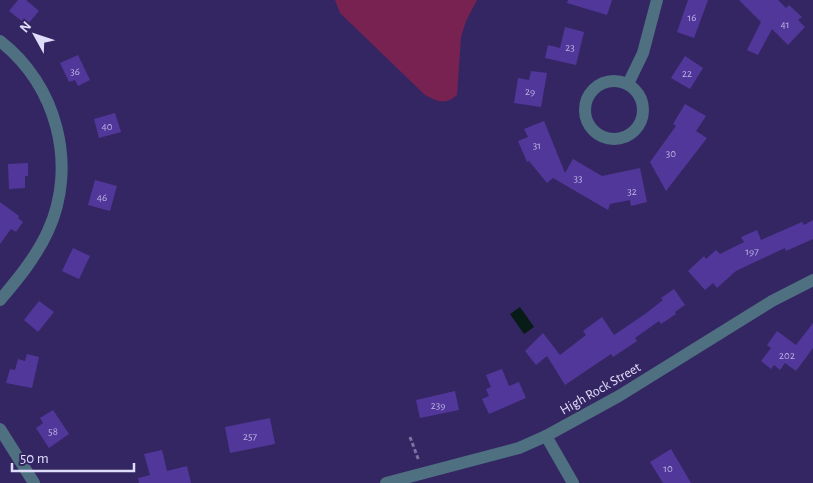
<svg xmlns="http://www.w3.org/2000/svg" width="813" height="483" font-family="'Alegreya Sans',sans-serif">
  <style>
    .green { fill: #782251 }
    .water { fill: #071c16 }
    .building { fill: #52379b }
    .lines { fill: none; stroke-linecap: round; stroke-linejoin: round }
    .path { stroke: #7c73a2; stroke-width: 3; stroke-dasharray: 4 2.5; stroke-linecap: butt }
    .minor { stroke: #4f7081; stroke-width: 12 }
    .labels { text-anchor: middle; stroke-width: 4; stroke-linejoin: round; paint-order: stroke }
    .number-label { font-size: 11px; fill: #bcb4e3 }
    .street-label { font-size: 14px; fill: #e0ddfb; stroke: #342662 }
  </style>
  <rect width="100%" height="100%" fill="#342662"/>
  <path class="green" d="M335 0H477L466 21 461 37 457 95C446 105 438 102 425 95L340 13Z"/>
  <polygon class="water" points="520,307 534,327 524,334 510,314"/>
  <g class="building">
    <polygon points="18,0 26,0 39,11 27,25 9,11"/>
    <polygon points="568,0 612,0 607,15 567,3"/>
    <polygon points="688,0 708,0 694,38 677,32"/>
    <polygon points="739,0 778,0 786,8 789,5 802,17 798,20 805,27 788,45 772,29 758,55 747,50 761,22"/>
    <polygon points="565,27 584,32 576,65 545,58 548,45 560,48"/>
    <polygon points="78,55 90,80 78,86 75,80 69,82 60,63"/>
    <polygon points="685,56 703,68 690,89 671,78"/>
    <polygon points="531,71 547,73 541,107 514,103 518,78 529,80"/>
    <polygon points="685,104 706,116 696,131 707,138 666,191 650,162 676,126 673,124"/>
    <polygon points="115,113 121,132 99,138 94,119"/>
    <polygon points="544,121 565,173 573,159 602,176 640,168 647,202 631,206 630,200 610,204 608,210 553,178 547,183 529,161 527,162 518,141 528,137 524,129"/>
    <polygon points="28,163 28,176 25,176 25,188 9,189 8,164"/>
    <polygon points="95,180 117,186 110,211 88,205"/>
    <polygon points="0,202 19,216 18,218 23,222 16,232 11,229 0,244"/>
    <polygon points="813,220 813,239 786,251 785,248 736,271 717,288 713,283 705,290 688,271 704,256 706,259 716,250 720,254 744,242 741,237 757,230 761,240 802,222 804,225"/>
    <polygon points="73,248 90,256 79,279 62,271"/>
    <polygon points="674,289 685,305 675,312 676,314 661,324 659,321 635,338 637,341 613,357 611,354 565,385 547,356 536,365 525,351 543,333 560,355 586,335 583,331 602,317 614,335 645,314 663,300 661,298"/>
    <polygon points="39,301 54,312 38,332 24,320"/>
    <polygon points="813,323 813,348 796,371 785,363 780,370 774,365 771,369 761,361 771,348 767,345 777,331 796,345"/>
    <polygon points="27,354 39,357 32,388 6,383 10,369 15,370 18,359 25,361"/>
    <polygon points="502,369 509,386 519,382 526,398 489,414 482,399 489,396 486,389 491,387 486,375"/>
    <polygon points="455,391 459,410 420,418 416,400"/>
    <polygon points="53,410 69,434 49,448 36,428 43,423 40,418"/>
    <polygon points="270,418 275,444 230,453 225,427"/>
    <polygon points="671,449 691,483 663,483 650,462"/>
    <polygon points="162,450 167,471 187,466 191,483 139,483 138,478 150,475 144,454"/>
  </g>
  <g class="lines">
    <polyline class="path" points="410,437 419,461"/>
    <g class="minor">
      <path d="M0 41C57 85 78 166 48 231 36 257 18 279 0 300"/>
      <circle cx="614" cy="110" r="29"/>
      <polyline points="628,84 643,53 657,0"/>
      <polyline points="0,429 34,483"/>
      <polyline points="546,436 573,483"/>
      <polyline points="386,483 519,448 546,436 619,396 772,301 813,280"/>
    </g>
  </g>
  <g class="labels">
    <g class="number-label">
      <text x="692" y="21">16</text>
      <text x="785" y="28">41</text>
      <text x="570" y="51">23</text>
      <text x="75" y="75">36</text>
      <text x="687" y="77">22</text>
      <text x="530" y="95">29</text>
      <text x="107" y="130">40</text>
      <text x="537" y="149">31</text>
      <text x="671" y="157">30</text>
      <text x="578" y="182">33</text>
      <text x="632" y="195">32</text>
      <text x="102" y="201">46</text>
      <text x="752" y="255">197</text>
      <text x="787" y="359">202</text>
      <text x="438" y="409">239</text>
      <text x="53" y="435">58</text>
      <text x="250" y="440">257</text>
      <text x="668" y="472">10</text>
    </g>
    <g class="street-label">
      <text transform="translate(600 388) rotate(-30)" y="5">High Rock Street</text>
    </g>
  </g>
  <g transform="translate(35 35) rotate(310)" stroke="#342662" stroke-width="4" paint-order="stroke">
  <path d="M0-4L9 19L0 12L-9 19Z" fill="#e0ddfb"/>
  <text y="-8" font-size="14" font-weight="bold" text-anchor="middle" fill="#e0ddfb">N</text>
  </g>
  <path d="M12 463v8h122v-8" fill="none" stroke="#e0ddfb" stroke-width="2.5"/>
  <text x="20" y="463" font-size="15" fill="#e0ddfb" stroke="#342662" stroke-width="4" paint-order="stroke">50 m</text>
</svg>
